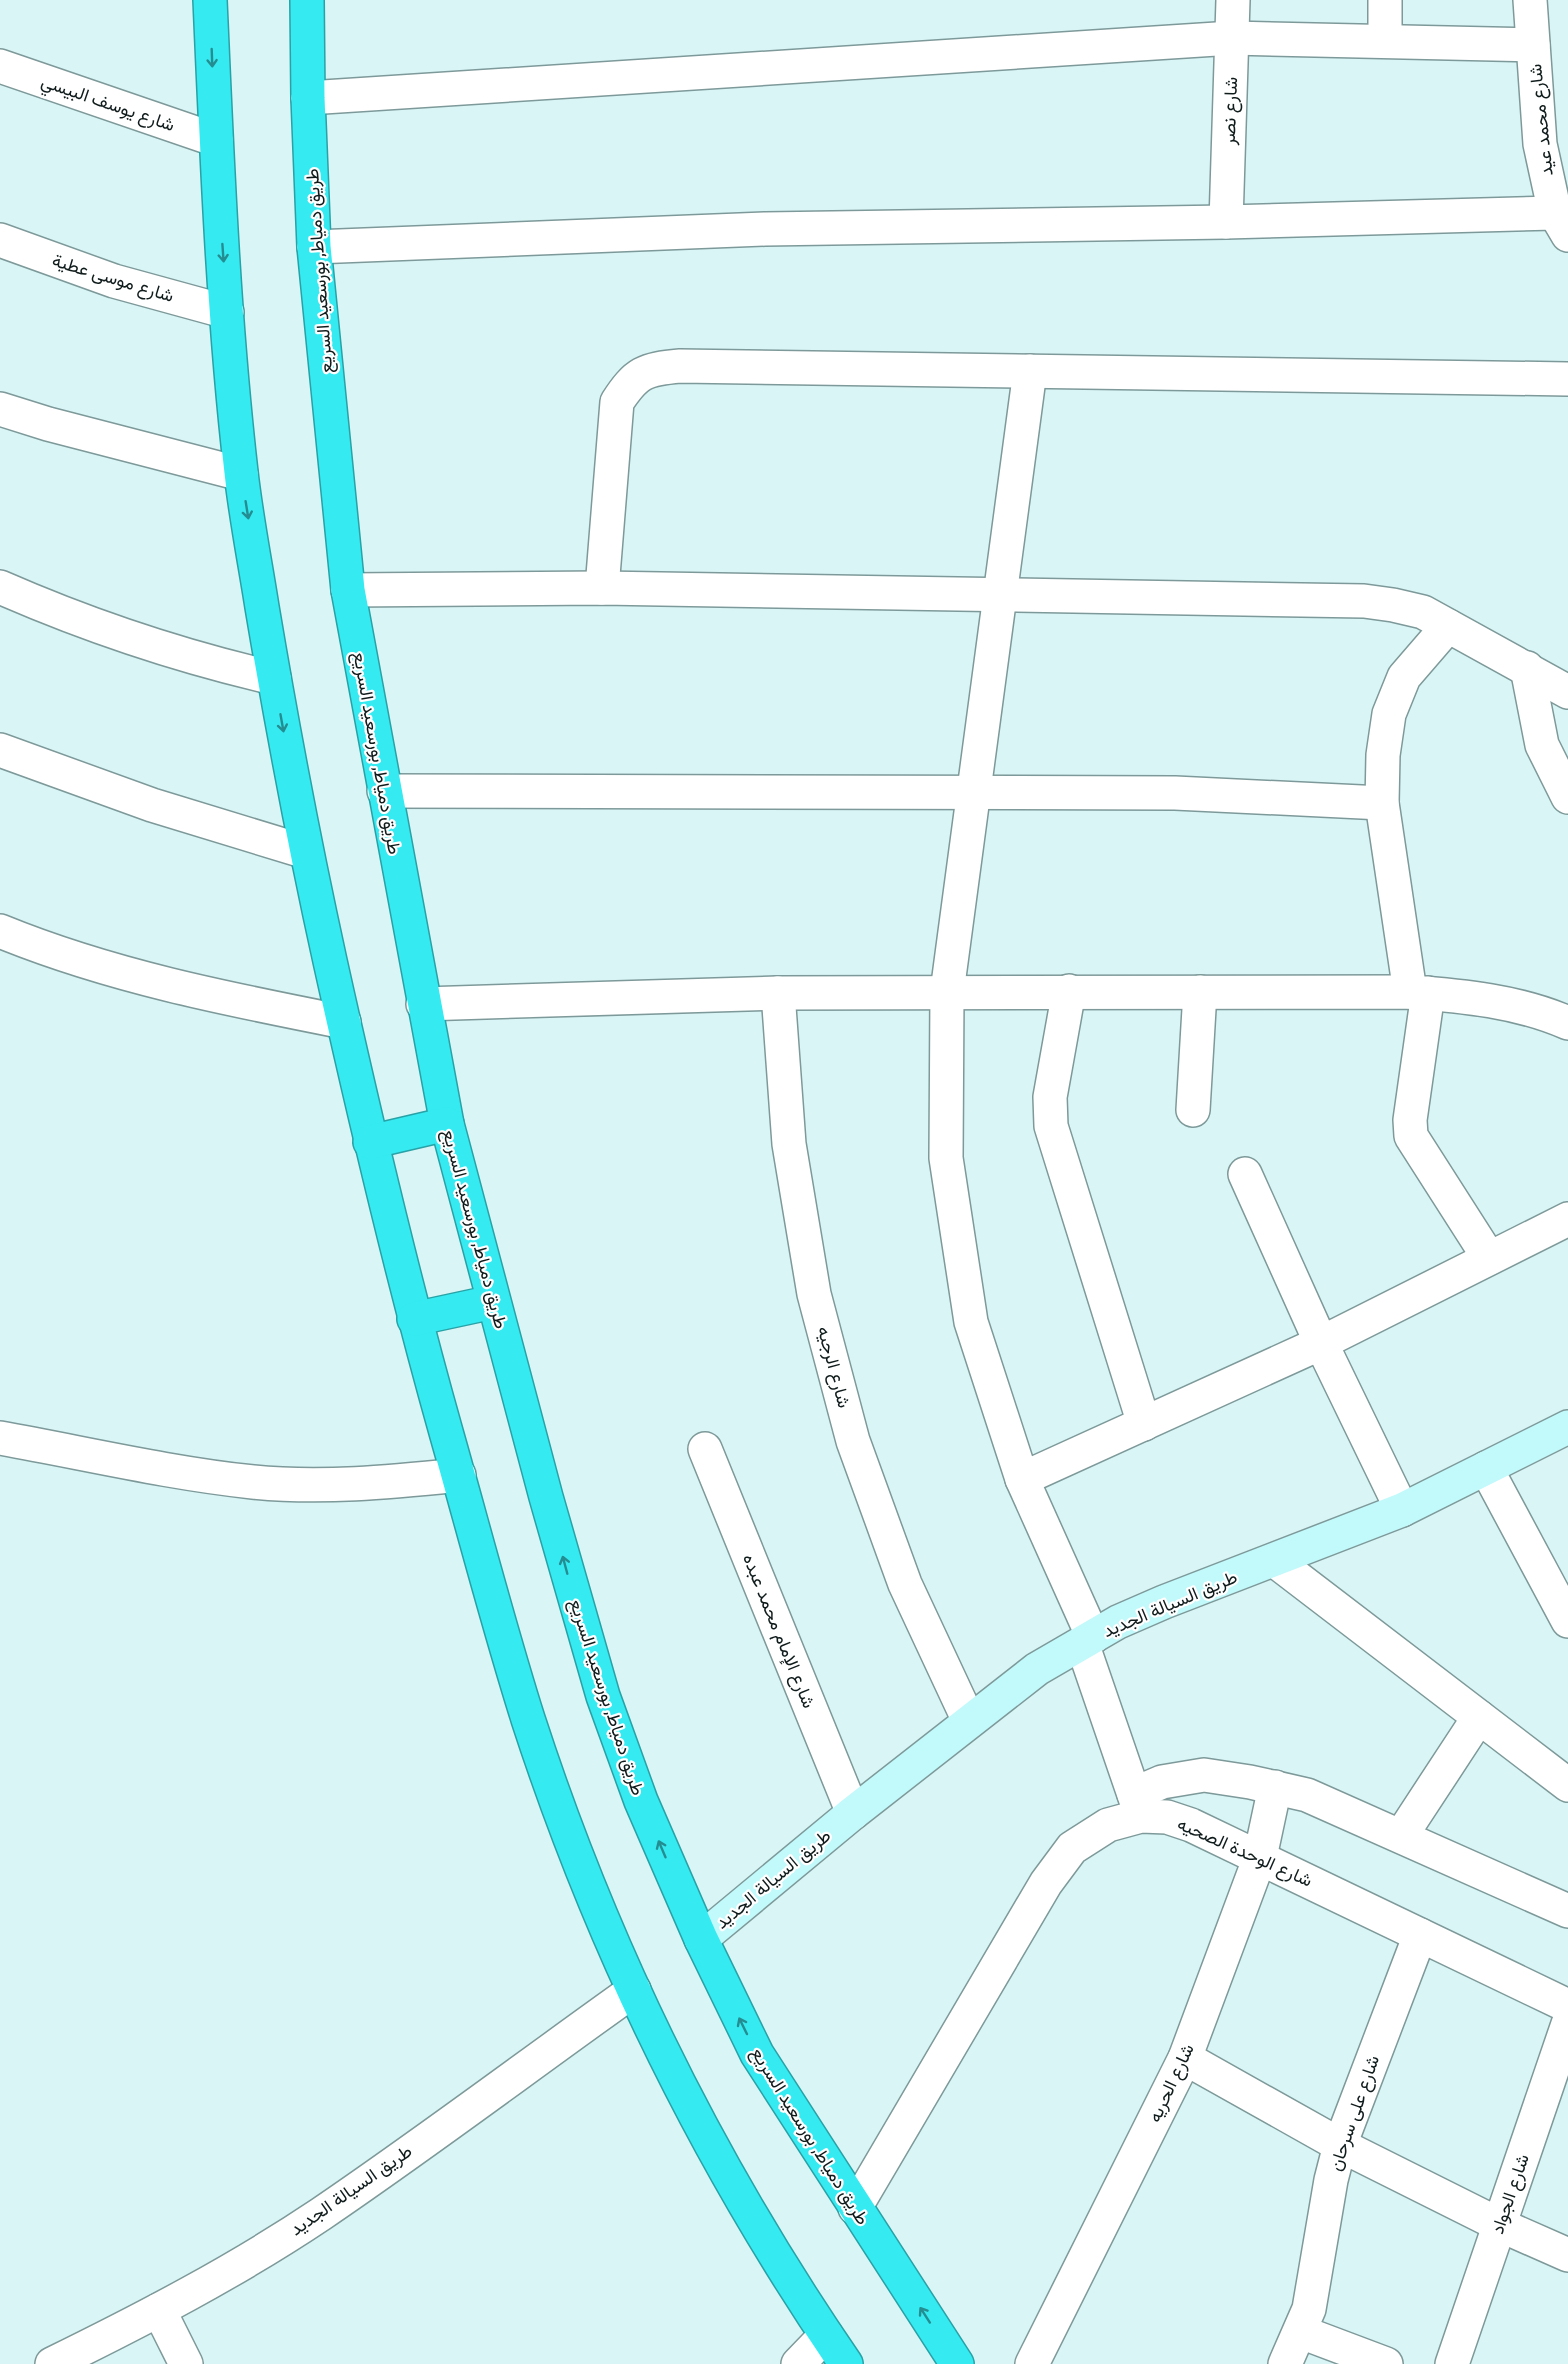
<svg xmlns="http://www.w3.org/2000/svg" width="1568" height="2364" font-family="Roboto,Vazirmatn,sans-serif">
  <style>
    .lines { fill: none; stroke-linecap: round; stroke-linejoin: round }
    .street-casing { stroke: #7e9999; stroke-width: 36 }
    .secondary-casing { stroke: #7e9999; stroke-width: 36 }
    .highway-casing { stroke: #28a2a6; stroke-width: 36 }
    .street { stroke: #fff; stroke-width: 33 }
    .secondary { stroke: #c2f9fb; stroke-width: 33 }
    .highway { stroke: #35eaf1; stroke-width: 33 }
    .oneway { stroke: #248d91 }
    .labels { text-anchor: middle; stroke-width: 4.5; stroke-linejoin: round; paint-order: stroke }
    .street-label { font-size: 18px; fill: #101b1b; stroke: #fff }
  </style>
  <rect width="100%" height="100%" fill="#d9f5f6"/>
  <g class="lines">
    <defs>
      <g id="street">
        <polyline points="1530,0 1540,144 1555,213 1568,235"/>
        <polyline points="1385,41 1385,0"/>
        <polyline points="0,66 216,140"/>
        <polyline points="308,98 1232,38 1533,45"/>
        <polyline points="1226,222 1233,0"/>
        <polyline points="0,240 114,281 227,312"/>
        <polyline points="314,247 765,229 1226,222 1555,213"/>
        <polyline points="1030,371 947,992 946,1158 971,1322 1022,1479 1093,1637"/>
        <polyline points="0,409 48,424 241,474"/>
        <path d="M0 587C89 626 179 656 274 678"/>
        <path d="M602 588 617 402C636 373 644 369 680 366L1568 379"/>
        <polyline points="348,590 602,588 1364,601 1393,605 1423,612 1568,692"/>
        <polyline points="1527,668 1542,745 1568,797"/>
        <polyline points="0,750 152,805 306,852"/>
        <polyline points="384,791 1175,793 1382,803"/>
        <path d="M0 931C110 976 227 999 344 1022"/>
        <polyline points="1069,991 1050,1097 1051,1126 1144,1424"/>
        <polyline points="1410,992 1382,803 1383,755 1389,714 1404,677 1448,626"/>
        <polyline points="778,993 789,1144 814,1294 853,1441 905,1584 969,1721"/>
        <polyline points="1428,993 1410,1120 1411,1136 1489,1258"/>
        <path d="M423 1004 778 993 1410 992C1463 996 1518 1001 1568 1023"/>
        <polyline points="1193,1110 1200,992"/>
        <polyline points="1245,1174 1321,1343 1402,1510"/>
        <path d="M0 1438C84 1453 168 1473 253 1482 321 1489 390 1482 459 1475"/>
        <polyline points="705,1449 853,1813"/>
        <polyline points="1486,1468 1568,1621"/>
        <polyline points="1022,1479 1321,1343 1568,1219"/>
        <polyline points="1274,1560 1568,1785"/>
        <polyline points="1082,1643 1141,1815"/>
        <polyline points="1134,1794 1162,1782 1204,1775 1250,1782 1307,1795 1568,1911"/>
        <polyline points="1401,1836 1479,1717"/>
        <polyline points="1185,2058 1340,2145 1500,2225 1568,2255"/>
        <polyline points="855,2208 1046,1883 1072,1848 1108,1825 1141,1816 1167,1817 1191,1825 1568,2006"/>
        <polyline points="159,2310 186,2364"/>
        <polyline points="1301,2332 1386,2364"/>
        <path d="M52 2364C144 2319 236 2271 321 2214 427 2142 530 2064 634 1990"/>
        <polyline points="798,2364 826,2335"/>
        <polyline points="1032,2364 1185,2058 1260,1857 1275,1787"/>
        <polyline points="1285,2364 1309,2309 1331,2180 1340,2145 1420,1935"/>
        <polyline points="1452,2364 1568,2024"/>
      </g>
      <polyline id="secondary" points="701,1939 853,1813 1037,1669 1118,1622 1164,1602 1402,1510 1568,1427"/>
      <g id="highway">
        <path d="M210 0C217 157 223 315 241 472 246 517 255 562 262 607 282 726 304 843 330 961 365 1119 402 1276 446 1432 473 1527 498 1624 528 1719 602 1947 710 2166 846 2364"/>
        <polyline points="307,0 308,98 314,247 348,590 447,1124 546,1497 603,1696 641,1801 701,1939 757,2054 957,2364"/>
        <polyline points="370,1142 447,1124"/>
        <polyline points="414,1319 493,1302"/>
      </g>
    </defs>
    <use href="#street" class="street-casing"/>
    <use href="#secondary" class="secondary-casing"/>
    <use href="#highway" class="highway-casing"/>
    <use href="#street" class="street"/>
    <use href="#secondary" class="secondary"/>
    <use href="#highway" class="highway"/>
  </g>
  <defs><path id="oneway-shaft" d="M-6 0H5M1.5-3L5.5 0L1.5 3" fill="none" stroke-width="1.6" stroke-linecap="round" stroke-linejoin="round" transform="scale(1.5)"/></defs>
  <g class="oneway">
    <use href="#oneway-shaft" transform="translate(212 58) rotate(88)"/>
    <use href="#oneway-shaft" transform="translate(223 253) rotate(86)"/>
    <use href="#oneway-shaft" transform="translate(247 510) rotate(81)"/>
    <use href="#oneway-shaft" transform="translate(282 723) rotate(80)"/>
    <use href="#oneway-shaft" transform="translate(565 1565) rotate(-105)"/>
    <use href="#oneway-shaft" transform="translate(662 1849) rotate(-113)"/>
    <use href="#oneway-shaft" transform="translate(743 2026) rotate(-116)"/>
    <use href="#oneway-shaft" transform="translate(925 2315) rotate(-123)"/>
  </g>
  <g class="labels">
    <g class="street-label">
      <text transform="translate(108 103) rotate(19)" y="6">شارع يوسف البيسي</text>
      <text transform="translate(1230 111) rotate(-88)" y="6">شارع نصر</text>
      <text transform="translate(1541 120) rotate(-96)" y="6">شارع محمد عيد</text>
      <text transform="translate(319 271) rotate(-94)" y="6">طريق دمياط, بورسعيد السريع</text>
      <text transform="translate(113 278) rotate(17)" y="6">شارع موسى عطية</text>
      <text transform="translate(377 753) rotate(80)" y="6">طريق دمياط, بورسعيد السريع</text>
      <text transform="translate(475 1229) rotate(75)" y="6">طريق دمياط, بورسعيد السريع</text>
      <text transform="translate(834 1367) rotate(75)" y="6">شارع الرجيه</text>
      <text transform="translate(1170 1604) rotate(-23)" y="6">طريق السيالة الجديد</text>
      <text transform="translate(779 1631) rotate(68)" y="6">شارع الإمام محمد عبده</text>
      <text transform="translate(607 1697) rotate(72)" y="6">طريق دمياط, بورسعيد السريع</text>
      <text transform="translate(1245 1852) rotate(24)" y="6">شارع الوحدة الصحيه</text>
      <text transform="translate(773 1879) rotate(-40)" y="6">طريق السيالة الجديد</text>
      <text transform="translate(1171 2083) rotate(-65)" y="6">شارع الحريه</text>
      <text transform="translate(1354 2113) rotate(-71)" y="6">شارع على سرحان</text>
      <text transform="translate(810 2136) rotate(58)" y="6">طريق دمياط, بورسعيد السريع</text>
      <text transform="translate(351 2190) rotate(-35)" y="6">طريق السيالة الجديد</text>
      <text transform="translate(1510 2194) rotate(-71)" y="6">شارع الجواد</text>
    </g>
  </g>
</svg>
